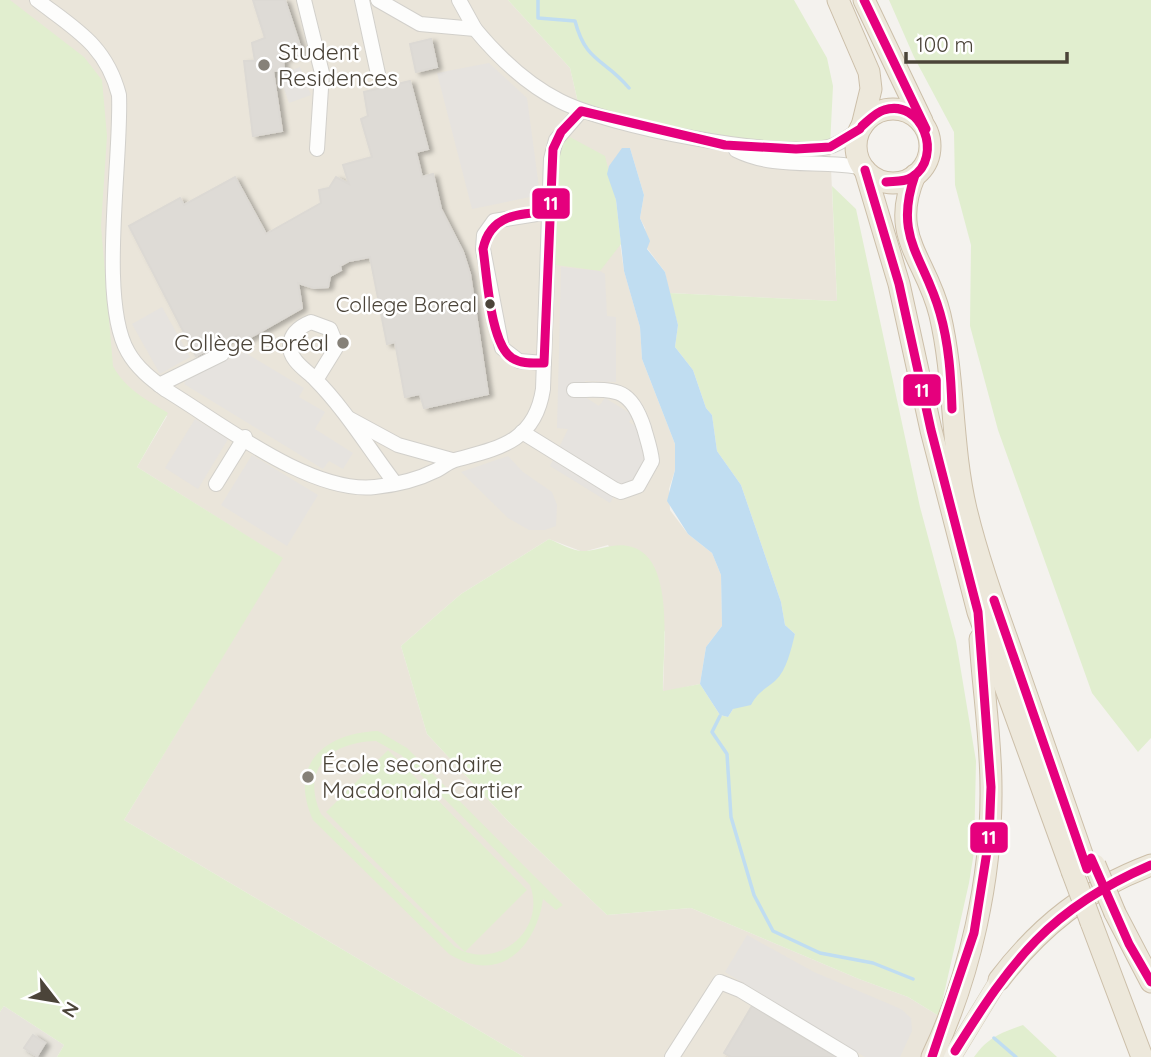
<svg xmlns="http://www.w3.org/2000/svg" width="1151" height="1057" font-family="Quicksand,sans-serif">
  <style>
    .residential { fill: #e7e4dc }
    .education { fill: #eae5da }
    .green { fill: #e1eecf; fill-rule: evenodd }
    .parking { fill: #e6e3df }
    .water { fill: #c0ddf1 }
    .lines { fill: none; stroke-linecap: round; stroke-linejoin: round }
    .stream { stroke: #c0ddf1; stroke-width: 3.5 }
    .building { fill: #dedbd6; stroke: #dcd9d4; stroke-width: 2; filter: url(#shadow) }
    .minor-casing { stroke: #d2d0cb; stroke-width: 16 }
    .major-casing { stroke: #d6cebb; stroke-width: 19 }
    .highway-casing { stroke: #ccbfa9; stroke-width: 23 }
    .minor { stroke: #fdfdfc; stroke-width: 14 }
    .major { stroke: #f2efe6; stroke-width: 18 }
    .highway { stroke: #ede8db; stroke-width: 21 }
    .highway-bridge-casing { stroke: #ccbfa9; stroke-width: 23; stroke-linecap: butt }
    .highway-bridge { stroke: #ede8db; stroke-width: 21 }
    .bus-1-casing { stroke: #fff; stroke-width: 14 }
    .bus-1 { stroke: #e5007d; stroke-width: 9 }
    .poi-dot { fill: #868178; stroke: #fff; stroke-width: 2.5 }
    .bus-dot { fill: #4b4439; stroke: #fff; stroke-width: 2.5 }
    .labels { text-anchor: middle; stroke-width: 5; stroke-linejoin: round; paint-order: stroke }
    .bus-label { font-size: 21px; fill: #4b4439; stroke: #fff; text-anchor: end }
    .poi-label { font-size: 23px; fill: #4b4439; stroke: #fff; text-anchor: start }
    .line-badge { stroke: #fff; stroke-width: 2.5 }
    .badge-label { font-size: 19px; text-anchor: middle; font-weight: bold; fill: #fff }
  </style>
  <defs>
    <filter id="shadow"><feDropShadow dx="4.5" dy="2.5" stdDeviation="2" flood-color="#0004"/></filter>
  </defs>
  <rect width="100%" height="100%" fill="#f4f2ee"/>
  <polygon class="residential" points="4,1006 64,1045 57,1057 0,1057 0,1012"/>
  <polygon class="education" points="0,0 508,0 570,68 580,111 830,146 837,301 669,293 665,272 647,248 645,228 640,218 644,195 630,148 612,188 624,271 640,327 642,359 675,444 675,470 669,489 670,510 688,534 712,553 721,575 722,626 706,647 700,684 663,692 665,632 608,545 583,552 549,539 461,594 401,646 427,734 508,821 607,915 691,908 859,979 908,997 939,1016 923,1057 524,1057 124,820 282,558 137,467 167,416 0,316"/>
  <g class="green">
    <path d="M0 0H10L84 57 102 80 107 136 101 226 113 366C125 389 147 400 168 413L137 467 283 558 124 820 524 1057H57L64 1045 4 1006 0 1012Z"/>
    <polygon points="508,0 794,0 827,58 833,86 830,146 794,151 580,111 570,68"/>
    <polygon points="889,0 1151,0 1151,738 1138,752 1092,693 998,430 970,326 971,245 955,185 954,132 914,57"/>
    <polygon points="568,136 605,156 616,200 621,244 600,271 549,264 552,155"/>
    <path d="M832 186 856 209 920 507 956 641 976 761 974 852 969 883 939 1016 908 997 859 979 691 908 607 915 508 821 427 734 401 646 461 594 549 539C559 543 574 552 585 551 602 550 615 542 632 547 677 560 662 656 663 691L700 684 720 715 728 717 733 709 783 669 795 634 785 625 781 602 741 485 717 451 712 415 706 408 693 370 675 347 678 325 669 293 837 301Z"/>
    <path d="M378 731 407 748 563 905 556 910 543 899C536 948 499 985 449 954L313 820C288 765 324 733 378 731ZM376 741 401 755 530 885C547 931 496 972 455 947L321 814C300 768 331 742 376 741Z"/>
    <polygon points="388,750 527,890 465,952 326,812"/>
    <path d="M1023 1025 1057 1057H974C987 1038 1002 1032 1023 1025Z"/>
  </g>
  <g class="parking">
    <polygon points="489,63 527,98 540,195 472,209 437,73"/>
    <polygon points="300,67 311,95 289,103 279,75"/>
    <polygon points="561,267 600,271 605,274 607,316 616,317 616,382 585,381 585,397 599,406 605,398 633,415 629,422 653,438 636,493 614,496 610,503 550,466 568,429 557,428"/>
    <polygon points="162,307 190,357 160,374 132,324"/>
    <polygon points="244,352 304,388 299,397 325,412 315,429 353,453 343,469 329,461 323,469 184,384 188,377"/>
    <polygon points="195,419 228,439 198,489 165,468"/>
    <polygon points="252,455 318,495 287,546 221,505"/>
    <polygon points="508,456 523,472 552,492 557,505 556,526 545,530 529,530 508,518 461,472"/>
    <polygon points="747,935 814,972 901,1009 911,1018 912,1031 900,1057 865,1057 725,972"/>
  </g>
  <path class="water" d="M622 148H630L644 195 640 218 650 241 647 249 665 272 678 325 675 347 693 370 706 408 712 415 717 451 741 485 781 602 785 625 795 634C791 649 787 670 775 681 764 690 758 692 751 705L733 709 728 717 720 715 700 684 706 647 722 626 721 575 712 553 688 534 667 501 675 470V444L642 359 640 327 624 271 616 200 607 174 609 166Z"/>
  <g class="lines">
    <g class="stream">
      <path d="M538 0V18L575 21C586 63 604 58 629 88"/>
      <polyline points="720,716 712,732 727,754 731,817 754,895 773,931 820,953 873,963 913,979"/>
      <polyline points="994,1038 1016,1057"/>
    </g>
  </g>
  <g class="building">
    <polygon points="253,0 285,0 302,52 283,59 284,70 273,71 282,131 253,136 244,61 255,61 252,43 265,38"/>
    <polygon points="431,39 437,67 416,72 410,44"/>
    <polygon points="410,81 428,149 416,152 422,177 433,174 441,209 463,252 470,274 488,394 424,408 420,394 405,397 395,342 387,344 370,257 349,261 340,266 341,270 330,276 328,287 314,288 298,283 302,308 242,342 238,335 196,356 129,226 180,198 184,205 235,177 266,234 321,203 319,190 329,188 336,177 349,184 343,165 372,157 361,119 368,116 364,92"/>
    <polygon points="752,1006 836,1057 731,1057 724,1053"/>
    <polygon points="33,1035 45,1043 37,1056 24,1048"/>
  </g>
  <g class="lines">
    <defs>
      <g id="minor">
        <path d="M37 0C75 29 106 45 119 95 122 158 98 301 128 352 137 368 151 379 166 390 221 423 310 494 375 487 395 485 419 479 437 470 443 467 448 462 455 460 499 448 535 442 543 389L551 159 556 140 581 111"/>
        <polyline points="304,0 322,73 317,149"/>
        <polyline points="362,0 378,74"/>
        <path d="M378 0 420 24 475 29C499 58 526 84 560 101 609 126 775 159 828 147 839 145 851 135 860 129"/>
        <polyline points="459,0 475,29"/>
        <path d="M736 150C776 170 821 159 864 168"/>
        <polyline points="544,363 519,361 502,348 483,249 484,235 494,221 549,212"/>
        <path d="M316 380 337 346 330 329 311 322C301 326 291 332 290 345 289 360 306 370 315 379 345 409 369 449 395 483"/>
        <polyline points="159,385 222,354"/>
        <polyline points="350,419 398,445 452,460"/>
        <path d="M522 432 614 489 621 492 638 486 652 461C651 450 647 439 644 428 630 385 614 390 574 390"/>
        <polyline points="216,484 245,437"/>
        <polyline points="672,1057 720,982 740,990 851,1057"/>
      </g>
      <polyline id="major" points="952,1057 999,980"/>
      <g id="highway">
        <polyline points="838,0 869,72 871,89 862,126"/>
        <polyline points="864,0 922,121"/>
        <circle cx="893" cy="146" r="37"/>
        <polyline points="865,170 899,284 931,430 978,612 1072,871"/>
        <path d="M915 175C888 237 927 259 940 315 955 379 951 445 966 509 978 559 996 608 1013 656 1036 723 1059 790 1083 857"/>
        <polyline points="1115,913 1151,982"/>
        <polyline points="1091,922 1142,1057"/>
        <path d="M999 980C1040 926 1087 889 1151 865"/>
        <path d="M932 1057C970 977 992 877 991 788 991 738 983 688 980 639"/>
      </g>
    </defs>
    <use href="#minor" class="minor-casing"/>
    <use href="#major" class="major-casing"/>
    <use href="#highway" class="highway-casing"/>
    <use href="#minor" class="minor"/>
    <use href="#major" class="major"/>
    <use href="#highway" class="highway"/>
    <defs>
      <g id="highway-bridge">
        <polyline points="1095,865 1115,913"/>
        <polyline points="1072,871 1091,922"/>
      </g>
    </defs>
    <use href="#highway-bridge" class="highway-bridge-casing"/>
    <use href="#highway-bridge" class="highway-bridge"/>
    <defs>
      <g id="bus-1">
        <polyline points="864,0 926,129"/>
        <path d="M862 126C868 121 876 112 884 110 922 98 944 157 912 177 906 182 894 181 886 182"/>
        <polyline points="865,170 899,284 931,430 978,612 991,787 989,839 974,933 932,1057"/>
        <path d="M915 175C893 238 924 256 940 313 949 344 951 377 952 409"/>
        <path d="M549 212C519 213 490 215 483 249 487 274 490 344 512 358 521 364 533 363 544 363L553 149 561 132 581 111 725 145 796 149 830 147 860 129"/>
        <polyline points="994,600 1087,869"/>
        <polyline points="1091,858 1129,944 1151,982"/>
        <path d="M955 1051C1012 960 1049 909 1151 865"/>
      </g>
    </defs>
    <use href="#bus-1" class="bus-1-casing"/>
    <use href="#bus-1" class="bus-1"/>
  </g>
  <g class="poi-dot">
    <circle cx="264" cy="65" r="7"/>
    <circle cx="343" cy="343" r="7"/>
    <circle cx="308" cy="777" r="7"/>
  </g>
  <circle class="bus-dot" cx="490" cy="304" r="6"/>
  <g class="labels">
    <g class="bus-label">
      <text x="477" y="312">College Boreal</text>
    </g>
    <g class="poi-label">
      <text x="278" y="60">Student<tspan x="278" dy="26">Residences</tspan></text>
      <text x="329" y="351" text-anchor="end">Collège Boréal</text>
      <text x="322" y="772">École secondaire<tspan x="322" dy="26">Macdonald-Cartier</tspan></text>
    </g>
  </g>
  <g class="line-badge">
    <rect x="531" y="187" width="40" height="33" rx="7" fill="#e5007d"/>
    <rect x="902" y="373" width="40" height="34" rx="7" fill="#e5007d"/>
    <rect x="969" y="821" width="40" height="33" rx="7" fill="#e5007d"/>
  </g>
  <g class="badge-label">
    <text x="551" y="210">11</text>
    <text x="922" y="397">11</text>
    <text x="989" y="844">11</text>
  </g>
  <g transform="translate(56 1001) rotate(121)" stroke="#ffffff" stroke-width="5" paint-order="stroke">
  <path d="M0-5L12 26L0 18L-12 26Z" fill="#4b4439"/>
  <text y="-10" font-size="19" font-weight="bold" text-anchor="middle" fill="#4b4439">N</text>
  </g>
  <path d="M906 52v10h161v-10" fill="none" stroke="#4b4439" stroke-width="3.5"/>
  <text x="916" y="52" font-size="21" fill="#4b4439" stroke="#ffffff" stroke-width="5" paint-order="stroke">100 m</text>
</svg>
